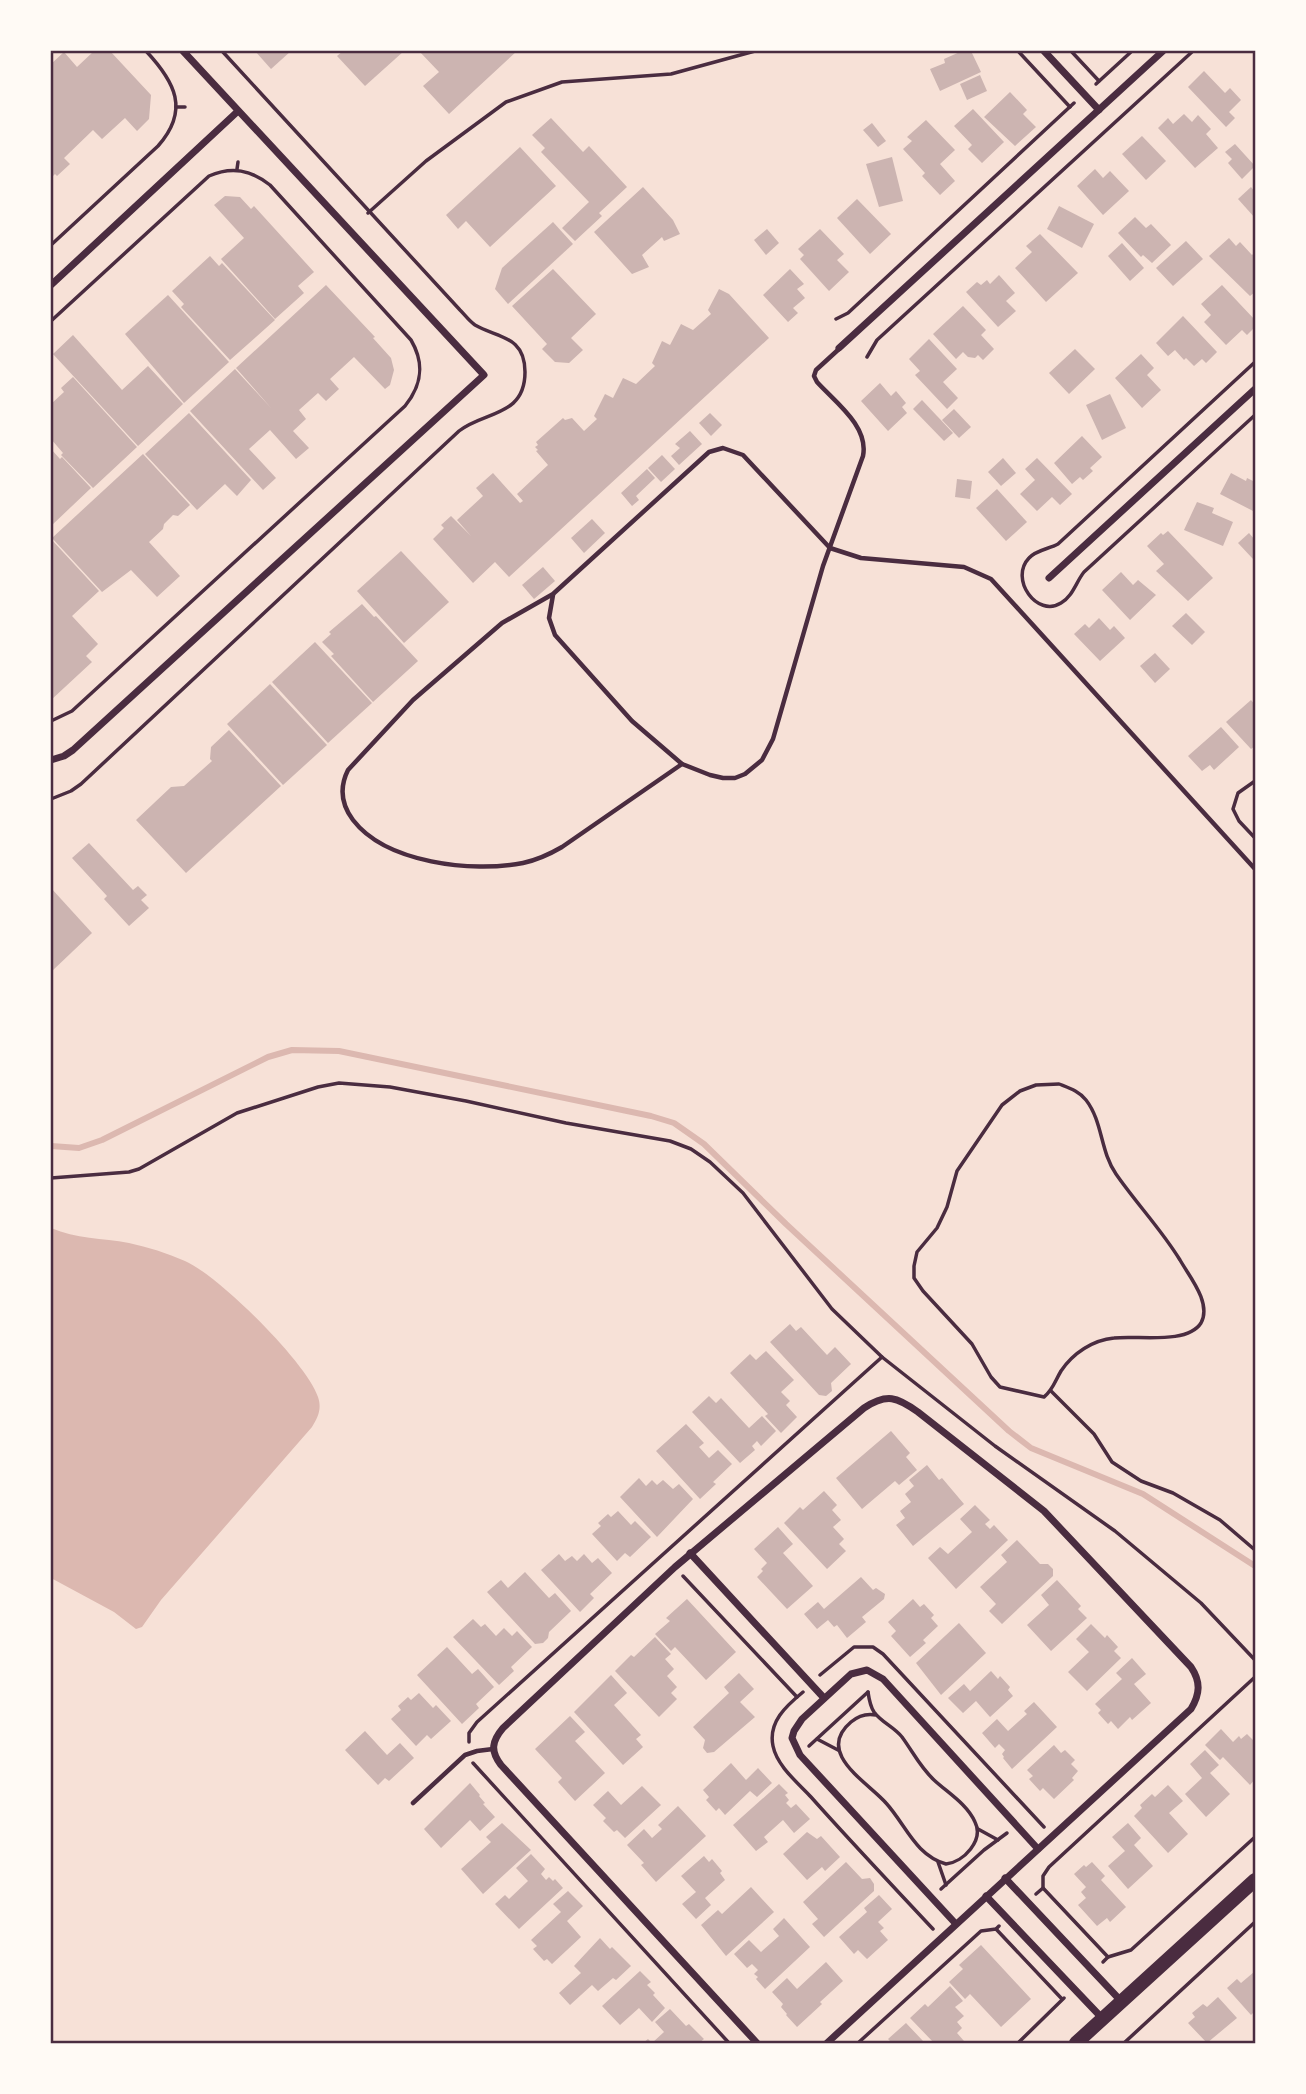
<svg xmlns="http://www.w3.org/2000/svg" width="1306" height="2094" font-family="'DejaVu Sans',sans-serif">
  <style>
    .water { fill: #dcb8b0 }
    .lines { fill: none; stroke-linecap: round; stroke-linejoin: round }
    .stream { stroke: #dcb8b0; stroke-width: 6 }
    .building { fill: #ccb4b1 }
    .path { stroke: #4a2c40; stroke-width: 3.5 }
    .service { stroke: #4a2c40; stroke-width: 4.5 }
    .minor { stroke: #4a2c40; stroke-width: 7 }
    .primary { stroke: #4a2c40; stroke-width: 14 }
    .neatline { fill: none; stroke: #4a2c40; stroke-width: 2.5 }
  </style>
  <rect width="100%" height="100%" fill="#f7e1d7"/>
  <path class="water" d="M51 1228C76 1239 102 1238 129 1243 148 1247 167 1253 185 1261 218 1275 307 1363 318 1397 322 1409 318 1417 312 1427L161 1600 142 1627 136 1629 114 1612 51 1578Z"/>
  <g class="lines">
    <polyline class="stream" points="51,1146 79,1148 102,1140 268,1057 292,1050 339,1051 651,1116 674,1123 704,1144 786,1224 1009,1431 1031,1448 1143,1494 1255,1566"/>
  </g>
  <g class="building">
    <polygon points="94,51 110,51 151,95 149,119 137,131 125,118 102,139 93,130 64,158 70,164 57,176 55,174 53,176 51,174 51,64 64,52 77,67"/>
    <polygon points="255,51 291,51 271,69"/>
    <polygon points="343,51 404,51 365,86 337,56"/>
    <polygon points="419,51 517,51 449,114 423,86 439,72"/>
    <polygon points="962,51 971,51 981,72 940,91 930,69 945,63 944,59"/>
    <polygon points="1204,71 1225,93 1230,88 1241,100 1229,112 1235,118 1226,127 1188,87"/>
    <polygon points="980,75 987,91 967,100 960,84"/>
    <polygon points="1010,92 1027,110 1023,114 1036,127 1015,146 984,117"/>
    <polygon points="973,109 1004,142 982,163 968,149 972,145 954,126"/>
    <polygon points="1184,114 1192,122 1198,115 1211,129 1206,134 1218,148 1195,168 1158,128 1168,118 1173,124"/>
    <polygon points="551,118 583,152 589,146 627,187 599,213 602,216 575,241 562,228 589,202 541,152 545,148 532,135"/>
    <polygon points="926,120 955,150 940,164 955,181 940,195 922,176 925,173 903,149 912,141 907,137"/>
    <polygon points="872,123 886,141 878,147 863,130"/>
    <polygon points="1142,136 1166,161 1146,180 1122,154"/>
    <polygon points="1235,144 1255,166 1242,179 1228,163 1232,159 1225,152"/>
    <polygon points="520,147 556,186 490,247 466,221 458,229 446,215"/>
    <polygon points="892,157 903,201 879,207 866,164"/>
    <polygon points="1095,169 1103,178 1110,171 1129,191 1103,215 1077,186"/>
    <polygon points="643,187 673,220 680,234 664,241 662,237 642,255 649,267 632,274 594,232"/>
    <polygon points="1251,187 1255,192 1255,218 1238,199"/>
    <polygon points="225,196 240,197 251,209 254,206 314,272 298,286 304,293 275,319 221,259 244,238 214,205"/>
    <polygon points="857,199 891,234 870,254 837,218"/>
    <polygon points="1059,206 1094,224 1082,248 1047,229"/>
    <polygon points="1135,217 1146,228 1151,224 1171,245 1152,263 1143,255 1141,257 1118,233"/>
    <polygon points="553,222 573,244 508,304 495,289 502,268"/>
    <polygon points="767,229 779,243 766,255 754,240"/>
    <polygon points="820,229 844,254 837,260 849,272 829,291 800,259 804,255 798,249"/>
    <polygon points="1040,234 1078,273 1046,302 1015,268 1032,252 1026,246"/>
    <polygon points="1229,238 1236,246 1240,242 1252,255 1255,252 1255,292 1250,296 1209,256"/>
    <polygon points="1186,241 1203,259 1173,286 1156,268"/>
    <polygon points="1122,243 1144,268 1130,281 1108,256"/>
    <polygon points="210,256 219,266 222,263 275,320 230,360 181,307 184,304 172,291"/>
    <polygon points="553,269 596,314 571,338 583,350 569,363 555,362 542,349 547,344 512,306"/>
    <polygon points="790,269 804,284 797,289 805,298 793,308 798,313 788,322 763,295"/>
    <polygon points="999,275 1015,293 1006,301 1016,311 998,327 966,292 977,282 981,285 987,280 990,284"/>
    <polygon points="326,285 375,337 373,338 391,358 394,370 390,385 385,389 354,357 330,379 339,389 326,401 318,393 299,410 306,419 293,431 309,448 296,459 270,430 249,449 276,478 263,490 190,411 235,369 271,408 236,368"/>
    <polygon points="1222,285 1255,320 1255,327 1247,335 1242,330 1226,345 1204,322 1211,315 1201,304"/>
    <polygon points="719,289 729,294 769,338 509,577 495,562 473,583 433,539 444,528 441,525 451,516 471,536 457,520 483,496 476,488 493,473 520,503 523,501 517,494 548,465 536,451 538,450 535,447 538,445 536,442 563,418 565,420 572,418 584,431 597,419 594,416 605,394 613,398 623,378 636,384 655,366 652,363 662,341 670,345 681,324 693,330 711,314 708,310"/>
    <polygon points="168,295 229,362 184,403 125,334"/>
    <polygon points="963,306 986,330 981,335 994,349 983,360 978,355 975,358 968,357 963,352 956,359 933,334"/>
    <polygon points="1183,316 1217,352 1206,363 1202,359 1194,366 1186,358 1184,360 1175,350 1168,356 1156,343"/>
    <polygon points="73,335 122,390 148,366 183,404 138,446 53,354"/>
    <polygon points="929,339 957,369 943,382 958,398 947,409 915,375 920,371 909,359"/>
    <polygon points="1075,349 1095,369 1069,394 1049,373"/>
    <polygon points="1141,354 1154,368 1147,375 1161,390 1142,408 1115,378"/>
    <polygon points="73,377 137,447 93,488 61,455 63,453 51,439 51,404 64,392 61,388"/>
    <polygon points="880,383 891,396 896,391 906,403 902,407 907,413 888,431 861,401"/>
    <polygon points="1110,394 1126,428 1102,440 1086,405"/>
    <polygon points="922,400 953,433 944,441 913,409"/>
    <polygon points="954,409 971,427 959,438 942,420"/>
    <polygon points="189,413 251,480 237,496 225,484 197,510 145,454"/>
    <polygon points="710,413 722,425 711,436 699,423"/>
    <polygon points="690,431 702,444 679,465 671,456 680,448 675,444"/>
    <polygon points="1082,436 1102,457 1090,468 1093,471 1083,480 1080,477 1072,484 1054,463"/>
    <polygon points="51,449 60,459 62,457 91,488 51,526"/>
    <polygon points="143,454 190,505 178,516 173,515 164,524 163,529 149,542 180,576 157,597 131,570 102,592 52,538"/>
    <polygon points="662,455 675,469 661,482 648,468"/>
    <polygon points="1003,458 1016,473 1001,486 988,472"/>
    <polygon points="1037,458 1072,494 1060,505 1052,497 1037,511 1020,494 1035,480 1025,469"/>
    <polygon points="647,469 655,478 636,496 639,500 632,506 621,493"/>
    <polygon points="1231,473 1246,481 1247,478 1255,482 1255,512 1220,494"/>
    <polygon points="957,479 972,481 970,499 955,497"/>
    <polygon points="997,489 1027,522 1006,541 976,508"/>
    <polygon points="1197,502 1214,508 1212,513 1233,522 1223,546 1184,530"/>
    <polygon points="592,519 605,533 584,553 571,538"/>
    <polygon points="1168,531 1213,578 1188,601 1156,571 1164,564 1147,546 1161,533 1163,535"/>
    <polygon points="1249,533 1255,540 1255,557 1253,559 1238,543"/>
    <polygon points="51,539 99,591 72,616 98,644 86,656 92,662 51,700"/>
    <polygon points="401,551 449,602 404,643 357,591"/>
    <polygon points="543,567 555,581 534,599 522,585"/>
    <polygon points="1121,572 1133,585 1138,580 1156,595 1130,620 1102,590"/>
    <polygon points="362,604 374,617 376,616 418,661 373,702 331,656 334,654 322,642 331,634 329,632"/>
    <polygon points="1186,613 1205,632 1192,645 1172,626"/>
    <polygon points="1099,618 1110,630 1114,626 1125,638 1100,661 1074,634 1085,624 1089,628"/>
    <polygon points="315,642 372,703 328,743 272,682"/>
    <polygon points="1155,653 1170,669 1155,683 1140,666"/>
    <polygon points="270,684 327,745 283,785 227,724"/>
    <polygon points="1251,700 1255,705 1255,746 1251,749 1226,722"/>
    <polygon points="1221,727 1239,747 1214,770 1210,765 1202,771 1188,756"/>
    <polygon points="229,730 281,786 186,873 136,820 171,787 184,786 212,761 210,759 211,747"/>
    <polygon points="89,843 133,890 138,886 147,895 141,900 149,908 129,926 104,899 107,896 72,858"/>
    <polygon points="51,888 92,933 51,972"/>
    <polygon points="790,1324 796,1331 801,1327 827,1355 835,1347 851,1364 831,1383 832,1391 826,1396 819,1395 770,1342"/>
    <polygon points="766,1351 794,1380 781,1392 790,1401 786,1405 797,1417 781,1433 765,1416 768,1414 730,1373 750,1354 756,1360"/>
    <polygon points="709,1396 716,1403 721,1398 749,1428 762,1416 776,1431 761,1446 757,1441 752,1446 755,1450 740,1463 692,1412"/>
    <polygon points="686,1424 704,1443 699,1447 709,1458 718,1450 732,1464 713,1482 716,1484 700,1499 656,1451"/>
    <polygon points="891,1431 910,1453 906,1457 917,1470 899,1485 895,1481 862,1509 836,1478"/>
    <polygon points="927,1465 939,1480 942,1478 964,1504 913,1546 896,1525 905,1518 900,1511 911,1502 905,1494 914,1486 909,1480"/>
    <polygon points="639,1478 646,1486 652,1480 657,1485 663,1480 673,1489 679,1484 693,1499 657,1537 620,1497"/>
    <polygon points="824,1491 837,1505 832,1510 841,1520 833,1527 844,1539 839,1544 846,1551 827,1569 784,1523 800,1507 803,1510"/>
    <polygon points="975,1505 990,1520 985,1524 990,1529 994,1525 1008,1540 956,1589 928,1558 940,1547 948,1554 972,1532 960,1519"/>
    <polygon points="618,1511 631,1525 635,1521 651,1537 630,1557 625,1553 617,1561 592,1534 601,1526 598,1523 608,1514 611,1517"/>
    <polygon points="778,1527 793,1544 783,1553 813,1586 787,1609 757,1577 763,1571 761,1569 767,1563 754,1549"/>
    <polygon points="1017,1540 1040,1564 1048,1564 1053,1569 1053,1576 1002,1624 989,1611 996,1604 980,1587 1007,1562 1001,1555"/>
    <polygon points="559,1554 565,1561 572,1556 577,1561 584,1554 592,1563 598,1558 612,1573 590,1594 594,1598 580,1612 541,1570"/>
    <polygon points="525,1572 549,1598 555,1593 571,1611 549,1632 548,1638 543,1643 535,1644 487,1592 501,1580 508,1588"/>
    <polygon points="861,1577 873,1590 876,1588 885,1594 884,1599 862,1617 866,1622 847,1638 837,1625 834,1627 828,1620 817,1629 804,1614 818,1602 824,1609"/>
    <polygon points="1057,1580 1081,1606 1078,1609 1087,1618 1051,1651 1027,1625 1049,1605 1041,1595"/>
    <polygon points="687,1599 736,1652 706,1680 675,1647 671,1651 655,1634 670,1621 666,1618"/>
    <polygon points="913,1599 920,1607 924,1604 934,1615 931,1618 938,1626 923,1640 926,1643 910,1657 891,1636 896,1631 888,1622"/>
    <polygon points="473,1619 481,1627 485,1624 496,1636 504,1628 512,1636 517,1631 532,1647 511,1667 514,1671 499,1685 453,1637"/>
    <polygon points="959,1623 986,1653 941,1695 916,1663"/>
    <polygon points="1091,1624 1105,1638 1107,1635 1118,1647 1114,1651 1121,1658 1087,1691 1068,1672 1089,1652 1076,1639"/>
    <polygon points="655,1637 671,1654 665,1659 674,1669 667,1676 677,1687 671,1693 677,1699 659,1717 615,1671 631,1655 634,1657"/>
    <polygon points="447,1647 472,1674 478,1669 494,1687 476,1704 479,1708 462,1724 417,1675"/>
    <polygon points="1132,1658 1146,1674 1134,1684 1151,1703 1132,1720 1130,1717 1118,1729 1111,1721 1108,1724 1098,1713 1101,1710 1095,1704 1122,1679 1116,1673"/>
    <polygon points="991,1671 998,1679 1000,1676 1010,1687 1008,1690 1013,1696 990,1717 976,1701 963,1713 948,1698 964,1684 970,1691"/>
    <polygon points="739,1673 754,1689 740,1702 755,1717 714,1752 707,1753 703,1748 705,1740 693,1727 729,1693 724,1687"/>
    <polygon points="611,1675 627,1693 614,1705 641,1735 636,1739 643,1747 623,1765 574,1712"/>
    <polygon points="419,1693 433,1708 436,1705 451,1721 431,1739 427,1735 416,1746 391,1719 401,1710 398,1706 408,1697 411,1700"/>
    <polygon points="1034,1702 1057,1727 1012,1769 1003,1758 1004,1757 1002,1754 1005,1750 999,1744 995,1748 982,1733 997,1719 1008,1731 1027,1714 1024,1711"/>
    <polygon points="570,1716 585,1732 575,1741 605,1773 575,1801 558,1782 562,1778 535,1749"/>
    <polygon points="1221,1729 1233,1742 1239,1736 1241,1739 1247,1734 1253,1740 1255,1738 1255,1779 1250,1785 1223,1757 1220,1760 1205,1745"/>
    <polygon points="365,1731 387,1755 400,1743 414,1758 389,1781 385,1778 378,1785 345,1750"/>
    <polygon points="1054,1745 1061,1753 1065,1750 1075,1760 1071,1764 1078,1771 1072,1778 1074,1780 1054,1799 1043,1788 1040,1791 1029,1779 1033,1776 1027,1770"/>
    <polygon points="1205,1750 1219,1765 1210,1773 1230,1794 1206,1817 1185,1794 1202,1778 1190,1764"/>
    <polygon points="731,1763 746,1780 758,1768 772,1783 757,1797 750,1791 725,1815 719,1808 716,1811 706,1800 709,1797 703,1790"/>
    <polygon points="470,1783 480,1795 479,1796 485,1803 483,1804 495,1817 480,1831 470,1820 441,1848 424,1829"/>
    <polygon points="779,1784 788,1793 785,1795 789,1800 786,1803 791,1808 796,1804 810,1819 794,1833 783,1820 764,1837 768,1842 756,1851 733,1825"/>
    <polygon points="1168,1785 1183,1801 1169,1813 1188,1834 1168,1853 1134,1816 1142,1808 1140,1805 1152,1794 1155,1797"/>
    <polygon points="642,1786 661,1805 625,1838 617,1830 614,1832 603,1821 606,1818 593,1805 608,1791 621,1805"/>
    <polygon points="678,1806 706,1836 656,1882 641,1865 644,1863 627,1845 644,1829 652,1838 662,1829 658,1825"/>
    <polygon points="502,1823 531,1850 483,1894 461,1869 491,1842 486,1837"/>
    <polygon points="1128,1823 1141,1838 1134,1845 1153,1866 1128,1889 1108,1866 1125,1851 1112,1837"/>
    <polygon points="807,1832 817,1839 821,1836 840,1857 825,1871 822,1867 807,1880 783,1854"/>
    <polygon points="531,1854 545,1869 541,1874 546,1880 549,1877 553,1881 555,1879 563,1888 519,1929 495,1904 505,1895 509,1899 528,1881 516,1868"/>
    <polygon points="704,1856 709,1862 712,1859 722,1871 720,1873 725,1880 705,1898 711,1905 696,1919 682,1904 696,1892 681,1876"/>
    <polygon points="846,1862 862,1879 870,1878 874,1884 874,1891 824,1937 812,1924 818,1919 803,1902"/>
    <polygon points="1092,1862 1105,1876 1101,1880 1126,1907 1110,1922 1107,1918 1097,1926 1078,1905 1086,1898 1081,1892 1086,1887 1074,1874 1084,1865 1086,1867"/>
    <polygon points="751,1887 774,1912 726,1956 701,1925 718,1910 722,1914"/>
    <polygon points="568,1891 583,1906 567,1921 581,1937 552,1964 547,1959 544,1961 533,1949 537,1946 531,1940 561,1912 553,1904"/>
    <polygon points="879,1895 892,1909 878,1922 884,1928 880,1931 888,1940 867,1959 858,1950 854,1954 839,1937 867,1912 864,1908"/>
    <polygon points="784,1918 810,1947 765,1989 756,1979 758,1977 754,1974 758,1970 752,1964 747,1968 734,1954 749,1940 761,1952 779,1936 773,1929"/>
    <polygon points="600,1938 610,1949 612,1947 631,1966 616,1980 613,1978 598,1991 592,1985 570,2005 559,1993 581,1973 574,1966"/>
    <polygon points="981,1945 1031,1999 1001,2027 970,1994 965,1999 949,1982 963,1969 959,1965"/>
    <polygon points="826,1962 843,1981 820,2002 822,2004 797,2027 786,2015 787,2014 781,2007 783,2004 772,1992 787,1978 797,1989"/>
    <polygon points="640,1971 651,1982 647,1985 655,1993 653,1995 665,2008 652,2022 639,2008 620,2025 602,2006"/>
    <polygon points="1254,1972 1255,2011 1251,2015 1227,1988 1237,1979 1241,1983"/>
    <polygon points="950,1986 963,2001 955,2007 964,2016 957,2022 962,2028 957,2033 964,2041 962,2043 934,2043 910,2018 925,2004 928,2007"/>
    <polygon points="1218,1997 1237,2018 1207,2043 1188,2023 1195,2017 1192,2013 1203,2004 1207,2007"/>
    <polygon points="670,2009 686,2026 689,2024 704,2039 699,2043 643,2043 648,2039 652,2043 664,2032 655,2022"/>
    <polygon points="906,2023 923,2041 920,2043 888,2043 890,2041 888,2039"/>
  </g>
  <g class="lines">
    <g class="path">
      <polyline points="1018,51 1070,107"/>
      <polyline points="1071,51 1099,81"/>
      <polyline points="1096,84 1132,51"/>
      <polyline points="176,107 185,107"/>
      <polyline points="237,169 238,162"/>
      <polyline points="368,213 426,161 506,102 562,82 671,74 755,51"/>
      <path d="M51 245 158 146C190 110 175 82 146 51"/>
      <polyline points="836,319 848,313 1074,103"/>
      <path d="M51 321 209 176C232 166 251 170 270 185L411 340C425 364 422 385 405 406L72 711 51 721"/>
      <polyline points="867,357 877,340 1193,51"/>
      <path d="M1255 362 1058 544C1049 549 1036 550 1029 558 1009 579 1037 618 1061 603 1073 596 1076 582 1084 572L1255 415"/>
      <polyline points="1255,781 1238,793 1233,809 1239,821 1255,838"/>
      <path d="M51 799 71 791 81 784 459 431C484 411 525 417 525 372 525 335 497 338 475 325 469 321 465 315 460 310 380 224 302 137 222 51"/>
      <path d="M1059 1084C1069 1088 1079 1091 1086 1100 1103 1122 1100 1151 1116 1174 1136 1203 1161 1229 1180 1260 1189 1276 1212 1303 1201 1323 1187 1345 1137 1335 1114 1338 1093 1340 1073 1353 1061 1371 1055 1381 1053 1390 1044 1397L1000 1387 991 1377 972 1344 923 1291 914 1278V1266L917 1252 937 1228 947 1207 957 1171 1002 1105 1020 1091 1036 1085Z"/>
      <polyline points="51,1178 129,1172 139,1169 237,1113 318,1087 339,1083 390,1087 466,1101 566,1123 670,1141 691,1149 710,1162 743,1193 832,1309 882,1357 995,1446 1115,1531 1201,1603 1255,1660"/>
      <polyline points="1051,1391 1094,1434 1112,1462 1141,1481 1173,1493 1220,1520 1255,1550"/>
      <polyline points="683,1576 797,1697"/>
      <polyline points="820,1675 854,1647 873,1647 883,1654 1044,1827"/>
      <path d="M803 1692C786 1706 768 1722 773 1746 777 1766 798 1783 811 1797 851 1842 892 1885 933 1929"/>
      <path d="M868 1692C869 1699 870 1706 874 1712 881 1722 894 1727 902 1737 913 1752 920 1767 934 1780 948 1793 967 1804 975 1822 984 1840 964 1862 946 1864 915 1855 906 1825 886 1803 869 1783 814 1753 851 1722 858 1716 866 1713 876 1715"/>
      <polyline points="817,1739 838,1750"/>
      <polyline points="469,1742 469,1733 477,1722 882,1357"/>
      <polyline points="809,1746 868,1692"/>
      <polyline points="473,1763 729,2043"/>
      <polyline points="978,1829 998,1840"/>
      <polyline points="938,1862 946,1885"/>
      <polyline points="1043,1888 1108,1957"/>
      <polyline points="941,1889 984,1850 1007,1833"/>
      <polyline points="1036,1894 1043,1888 1043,1876 1049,1867 1255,1677"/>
      <polyline points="996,1929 1062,1999"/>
      <polyline points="1103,1962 1108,1957 1131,1950 1255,1837"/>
      <polyline points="858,2043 981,1931 996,1929 999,1926"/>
      <polyline points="1018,2043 1064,1998"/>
      <polyline points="1124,2043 1255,1922"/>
    </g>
    <g class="service">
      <path d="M553 595 549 618 555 635 632 721 682 764 710 775 723 778H735L745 774 762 760 773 739 823 566 863 456C869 426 835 402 817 382L814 376 816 370 839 349"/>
      <path d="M682 764 562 847C550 854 537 860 523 863 472 873 386 863 353 820 341 804 339 788 348 770L413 700 502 623 553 594 709 452 723 448 743 455 830 548 861 558 964 567 991 579 1255 869"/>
      <polyline points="413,1803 465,1755 477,1751 493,1749"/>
    </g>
    <g class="minor">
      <polyline points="1044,51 1099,110"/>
      <polyline points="51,285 237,112"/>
      <polyline points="839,348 1163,51"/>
      <polyline points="1049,578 1255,389"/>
      <polyline points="51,760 64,756 73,750 484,375 183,51"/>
      <polyline points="690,1553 824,1698"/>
      <polyline points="1005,1878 1121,2001"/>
      <polyline points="986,1896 1102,2018"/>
      <polyline points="955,1923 800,1755 792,1738 794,1731 802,1719 851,1674 867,1670 883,1679 1038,1849"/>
      <path d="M757 2043 501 1765C490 1751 492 1741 503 1728L675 1567 864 1408C887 1393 897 1397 918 1412L1044 1511 1191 1667C1201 1682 1200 1694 1191 1709L827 2043"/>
    </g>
    <polyline class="primary" points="1076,2043 1255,1880"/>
  </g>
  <rect width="1306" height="2094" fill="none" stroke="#fffaf5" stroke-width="105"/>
  <rect x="52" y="52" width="1202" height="1990" class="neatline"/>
</svg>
